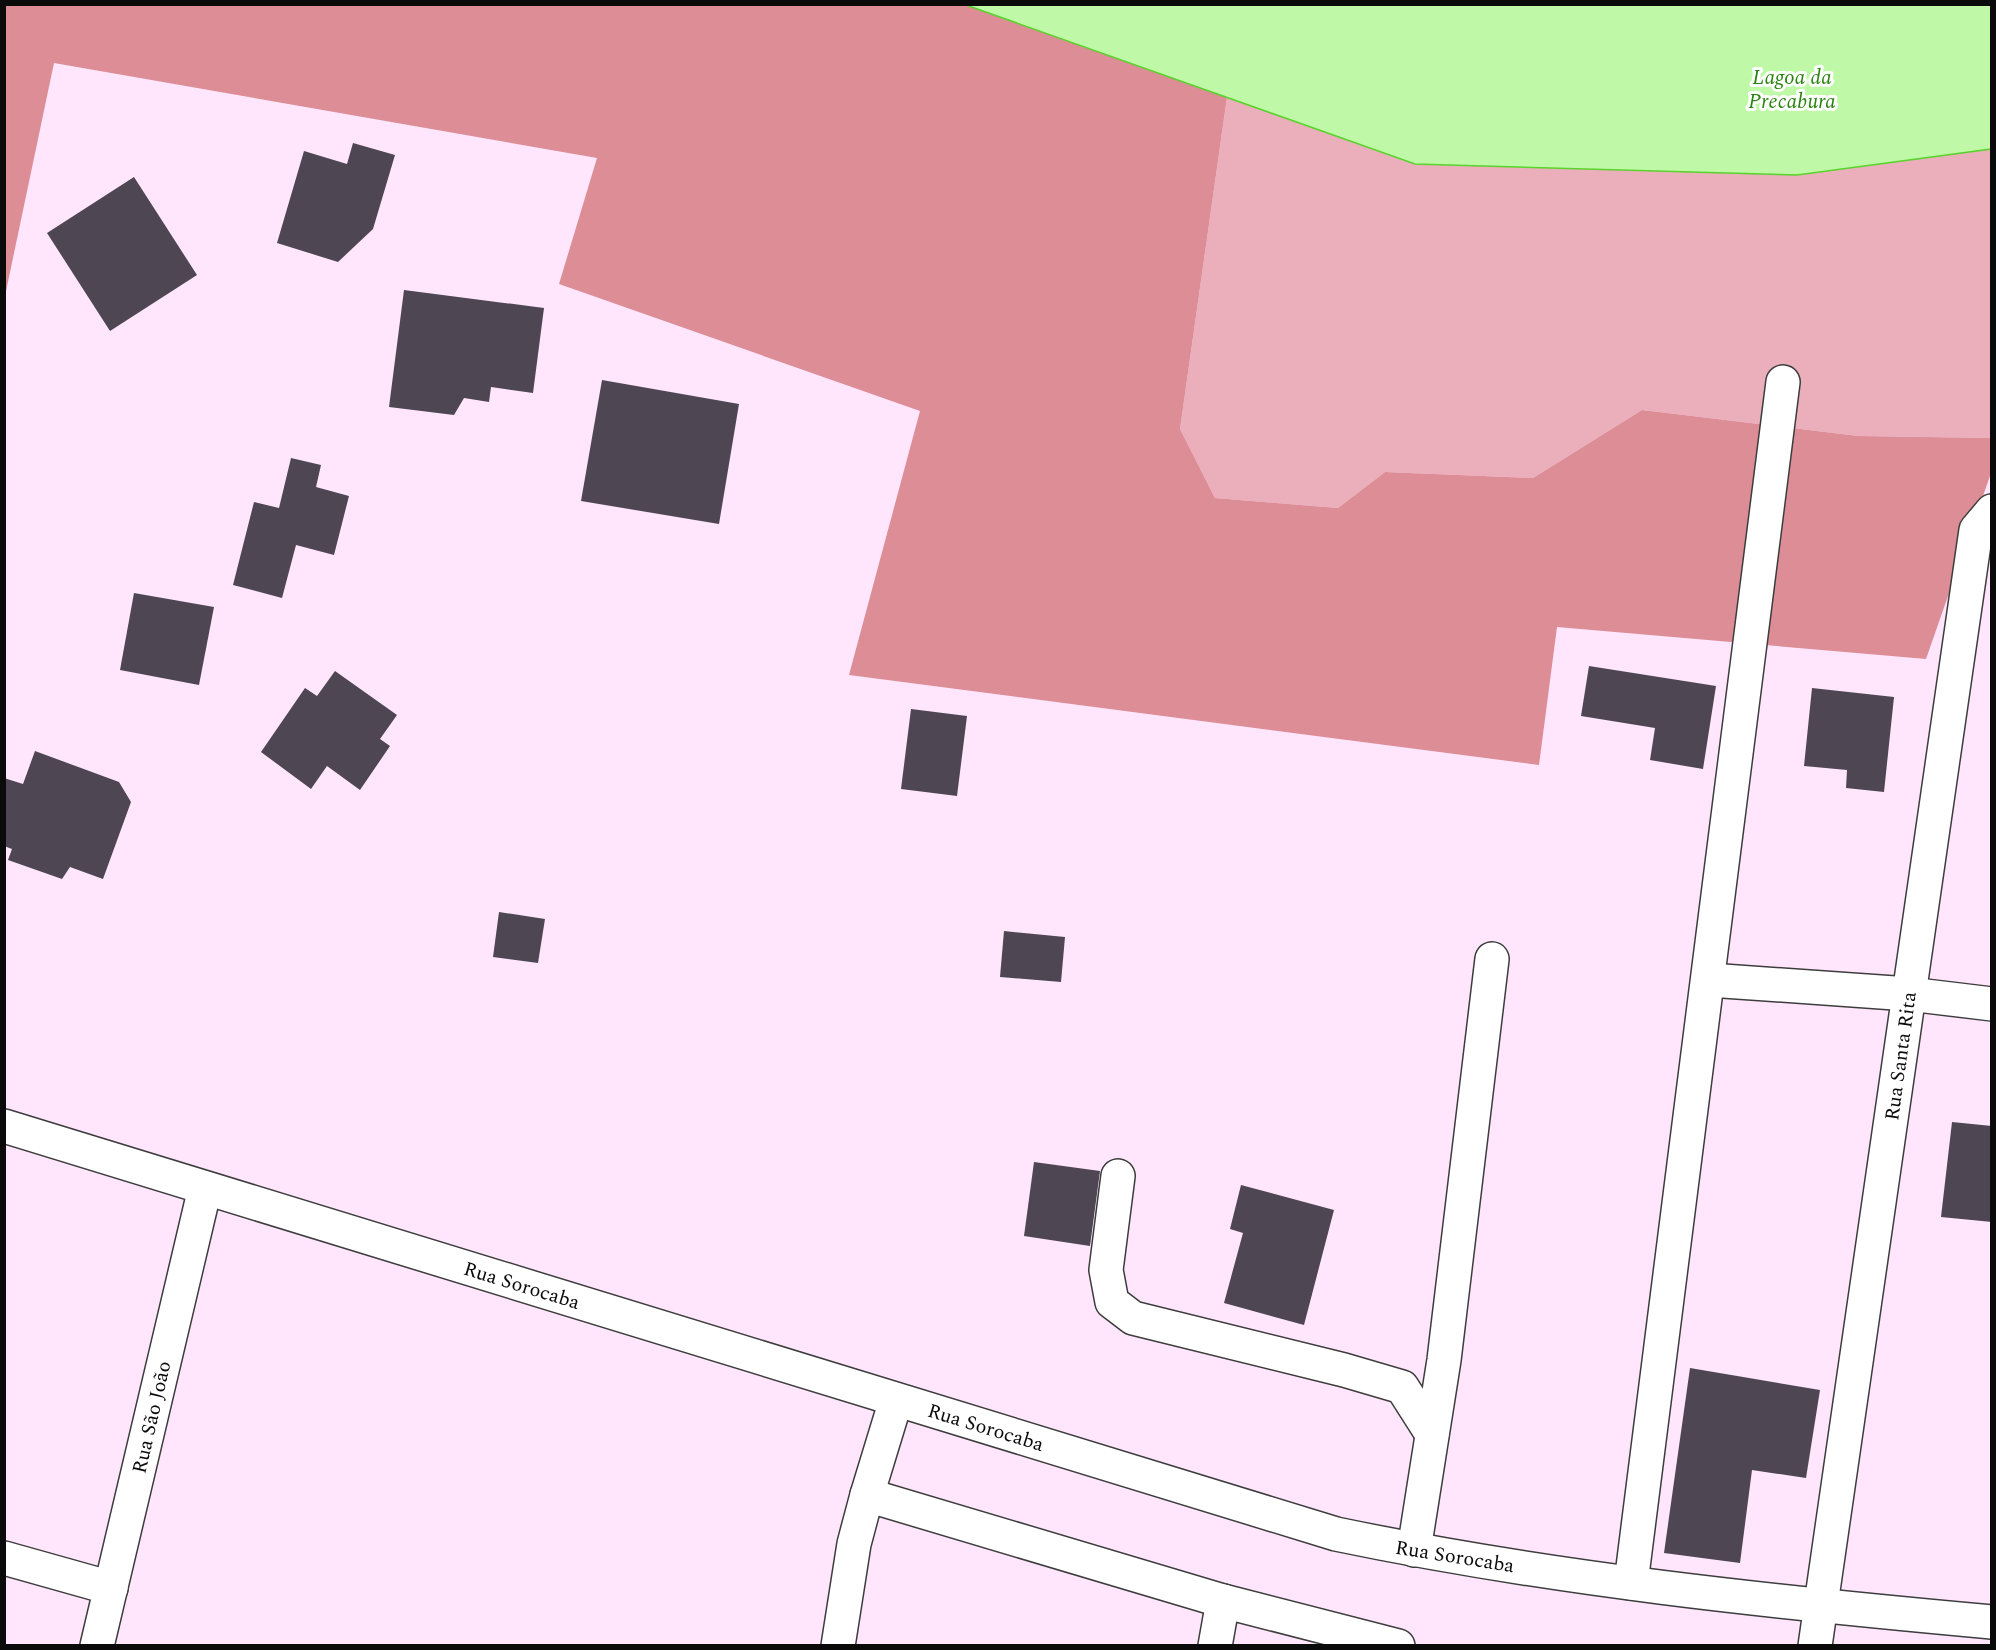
<svg xmlns="http://www.w3.org/2000/svg" width="1996" height="1650" font-family="Spectral,serif">
  <style>
    .green { fill: #eaafba }
    .forest { fill: #dc8d96 }
    .water { fill: #bff9a8; stroke: #58d42b; stroke-width: 1.5 }
    .building { fill: #4f4653 }
    .lines { fill: none; stroke-linecap: round; stroke-linejoin: round }
    .minor-casing { stroke: #3d3d3d; stroke-width: 36 }
    .minor { stroke: #fff; stroke-width: 33 }
    .labels { text-anchor: middle; stroke-width: 6; stroke-linejoin: round; paint-order: stroke }
    .street-label { font-size: 20px; fill: #0a0a0a; stroke: #fff }
    .water-label { font-size: 21px; font-style: italic; fill: #29830f; stroke: #fff }
  </style>
  <rect width="100%" height="100%" fill="#ffe6fc"/>
  <polygon class="green" points="1227,97 1415,164 1797,175 1991,149 1991,438 1858,436 1642,410 1533,478 1385,472 1338,508 1215,498 1180,429"/>
  <polygon class="forest" points="5,5 966,5 1227,97 1180,429 1215,498 1338,508 1385,472 1533,478 1642,410 1858,436 1991,438 1991,473 1926,659 1557,627 1539,765 849,675 920,411 559,284 597,158 54,63 5,296"/>
  <polygon class="water" points="966,5 1991,5 1991,149 1797,175 1415,164"/>
  <g class="building">
    <polygon points="353,143 395,155 373,229 338,262 277,243 304,151 347,164"/>
    <polygon points="134,177 197,275 110,331 47,233"/>
    <polygon points="404,290 544,308 533,393 491,387 489,402 464,398 454,415 389,407"/>
    <polygon points="602,380 739,404 719,524 581,501"/>
    <polygon points="291,458 321,465 316,487 349,496 334,555 296,545 282,598 233,585 254,502 279,508"/>
    <polygon points="134,593 214,607 199,685 120,670"/>
    <polygon points="1589,666 1716,686 1703,769 1650,760 1655,728 1581,716"/>
    <polygon points="335,671 397,715 380,739 390,746 360,790 327,766 311,789 261,752 305,688 317,696"/>
    <polygon points="1812,688 1894,697 1884,792 1846,788 1847,770 1804,766"/>
    <polygon points="911,709 967,716 957,796 901,789"/>
    <polygon points="35,751 119,782 131,802 103,879 70,867 62,879 8,860 12,849 4,846 4,778 23,784"/>
    <polygon points="499,912 545,919 538,963 493,957"/>
    <polygon points="1004,931 1065,937 1061,982 1000,977"/>
    <polygon points="1952,1122 1992,1126 1992,1222 1941,1217"/>
    <polygon points="1034,1162 1100,1171 1090,1246 1024,1236"/>
    <polygon points="1241,1185 1334,1210 1304,1325 1224,1303 1243,1233 1230,1229"/>
    <polygon points="1690,1368 1820,1390 1806,1478 1752,1470 1740,1563 1664,1553"/>
  </g>
  <g class="lines">
    <defs>
      <g id="minor">
        <polyline points="1709,980 1909,994 1992,1004"/>
        <path d="M4 1126 1336 1534C1552 1579 1772 1602 1992 1622"/>
        <polyline points="1118,1176 1106,1270 1112,1302 1133,1318 1344,1370 1402,1387 1432,1434"/>
        <polyline points="867,1495 896,1400"/>
        <polyline points="1414,1550 1444,1360 1492,959"/>
        <polyline points="4,1558 111,1588"/>
        <polyline points="1631,1583 1783,382"/>
        <polyline points="97,1646 205,1188"/>
        <polyline points="838,1646 854,1544 867,1495 1223,1601 1398,1646"/>
        <polyline points="1215,1646 1223,1601"/>
        <polyline points="1815,1646 1976,530 1992,511"/>
      </g>
    </defs>
    <use href="#minor" class="minor-casing"/>
    <use href="#minor" class="minor"/>
  </g>
  <g class="labels">
    <g class="street-label">
      <text transform="translate(1900 1056) rotate(-82)" y="7">Rua Santa Rita</text>
      <text transform="translate(522 1285) rotate(17)" y="7">Rua Sorocaba</text>
      <text transform="translate(151 1417) rotate(-77)" y="7">Rua São João</text>
      <text transform="translate(986 1427) rotate(17)" y="7">Rua Sorocaba</text>
      <text transform="translate(1455 1556) rotate(9)" y="7">Rua Sorocaba</text>
    </g>
    <g class="water-label">
      <text x="1792" y="84">Lagoa da<tspan x="1792" dy="24">Precabura</tspan></text>
    </g>
  </g>
  <rect width="1996" height="1650" fill="none" stroke="#0a0a0a" stroke-width="12"/>
</svg>
